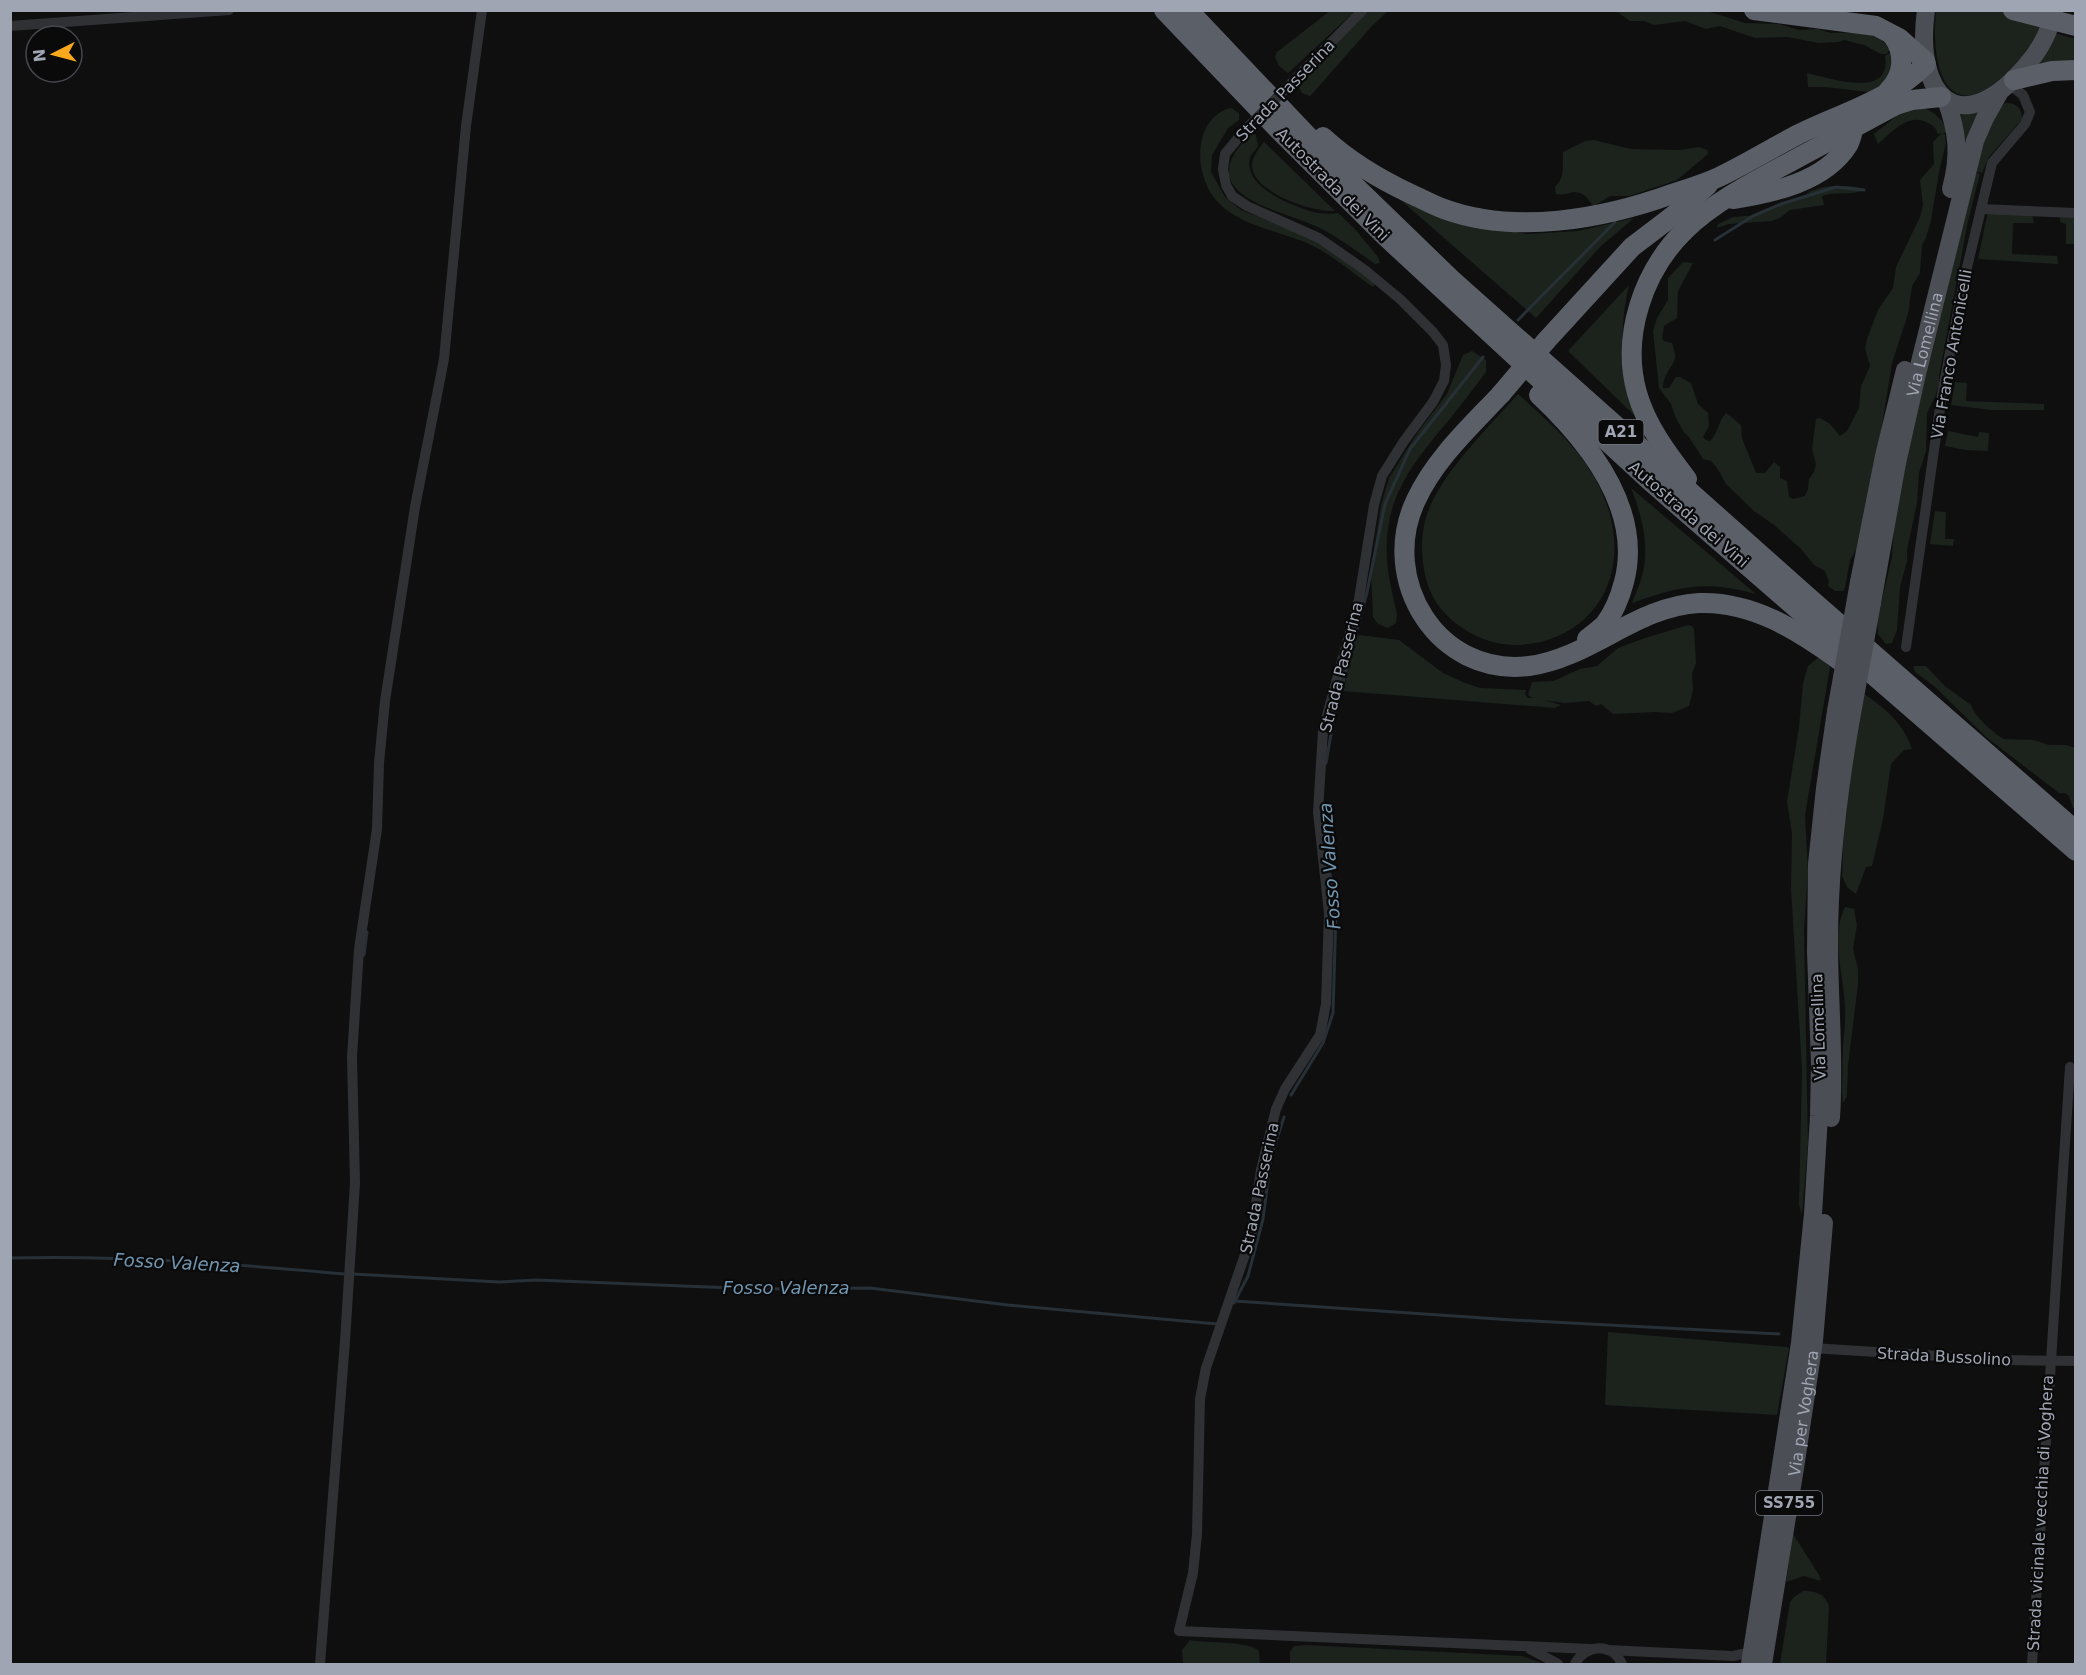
<svg xmlns="http://www.w3.org/2000/svg" width="2086" height="1675" font-family="'DejaVu Sans',sans-serif">
  <style>
    .green { fill: #1b231c }
    .lines { fill: none; stroke-linecap: round; stroke-linejoin: round }
    .stream { stroke: #273036; stroke-width: 3 }
    .street { stroke: #303135; stroke-width: 10 }
    .primary { stroke: #4b4e55; stroke-width: 18 }
    .highway { stroke: #5b5f67; stroke-width: 20 }
    .street-bridge { stroke: #303135; stroke-width: 10 }
    .primary-bridge { stroke: #4b4e55; stroke-width: 18 }
    .highway-bridge { stroke: #5b5f67; stroke-width: 20 }
    .labels { text-anchor: middle; stroke-width: 4.5; stroke-linejoin: round; paint-order: stroke }
    .shield { fill: #0a0a0b; stroke: #727680; stroke-width: 1.5 }
    .shield-label { font-size: 15px; font-weight: bold; fill: #9fa5b2 }
    .street-label { font-size: 16px; fill: #9fa5b2; stroke: #0a0a0b }
    .water-label { font-size: 18px; font-style: italic; fill: #7396b0; stroke: #0a0a0b }
  </style>
  <rect width="100%" height="100%" fill="#0f0f10"/>
  <g class="green">
    <polygon points="1330,11 1355,11 1288,73 1279,66 1275,57 1277,52"/>
    <polygon points="1369,11 1388,11 1371,27 1312,94 1310,96 1302,93 1297,83"/>
    <polygon points="1616,11 1707,11 1745,23 1779,24 1799,30 1818,29 1831,33 1862,32 1881,39 1890,50 1886,54 1881,54 1864,45 1844,40 1838,42 1819,43 1787,37 1755,38 1720,26 1706,29 1685,21 1654,25 1644,21 1630,21"/>
    <path d="M1936 11H2050C2048 17 2047 26 2043 33 2038 42 2027 52 2019 60 1957 132 1929 84 1936 11Z"/>
    <polygon points="2054,33 2075,39 2075,64 2036,70"/>
    <path d="M1891 52 1894 59 1889 81 1870 92 1825 87H1808L1807 73C1830 78 1892 100 1885 56Z"/>
    <path d="M2005 103C2016 102 2022 108 2022 119L1989 157 1982 173 1975 171C1980 148 1987 120 2005 103Z"/>
    <polygon points="1954,107 1984,107 1962,174"/>
    <path d="M1231 108 1239 113V120L1228 128 1212 155 1211 172 1225 197 1241 210 1291 229 1326 246 1376 283 1373 287C1352 273 1333 255 1309 244 1269 227 1216 223 1203 175 1200 164 1199 151 1202 139 1205 125 1216 111 1231 108Z"/>
    <path d="M1924 108C1936 113 1943 120 1948 132L1938 134C1936 128 1934 126 1928 123 1909 112 1892 132 1878 144L1874 134 1904 110Z"/>
    <path d="M1252 133 1256 135 1258 146C1256 150 1251 154 1250 158 1242 188 1297 208 1318 213 1325 214 1331 214 1338 213L1354 228 1378 257 1380 263 1375 264C1358 252 1342 240 1324 230 1284 209 1184 197 1252 133Z"/>
    <path d="M1942 133 1945 134 1946 144 1940 167 1931 220 1926 238 1922 245 1920 273 1912 286 1908 314 1892 363 1879 444 1858 547 1850 560 1845 588 1843 591H1835L1828 586 1829 582 1825 571 1814 565 1801 549 1774 525 1754 511 1726 484 1717 468 1711 461 1703 459 1689 437 1683 431 1675 416 1671 404 1659 388 1653 331 1657 318 1668 300V278L1683 262 1693 263 1678 291 1677 318 1664 326 1662 338 1664 341 1672 343C1673 347 1676 354 1675 359 1671 369 1663 375 1663 388H1669L1676 377H1680L1691 383 1698 404 1708 413 1709 426 1703 437 1706 440 1710 441C1718 434 1718 421 1726 413L1741 425 1742 438 1756 473H1765L1774 462 1780 467V478L1787 481 1789 497 1793 499 1805 496 1808 489 1809 479 1814 472 1816 464 1812 449 1816 419 1820 418 1830 424 1840 436 1847 431 1859 408 1861 386 1870 366 1865 348 1867 339 1878 310 1893 288 1896 267 1920 217 1923 205 1920 180 1934 164 1933 142Z"/>
    <path d="M1594 140 1631 149 1679 150 1699 147 1707 150 1708 154 1677 180 1629 196H1610L1594 206C1589 202 1587 195 1580 193 1572 190 1564 196 1556 194L1555 187C1566 176 1562 167 1563 152L1585 141Z"/>
    <path d="M1264 142 1335 211C1312 212 1261 195 1253 171 1249 160 1258 150 1264 142Z"/>
    <polygon points="1975,172 1980,174 1968,221 1939,376 1939,383 1935,397 1927,413 1926,451 1919,473 1917,503 1907,550 1907,561 1900,587 1897,630 1892,643 1886,644 1878,634 1877,621 1892,557 1894,526 1903,475 1914,421"/>
    <path d="M1832 186C1843 187 1854 184 1864 190 1851 196 1836 191 1822 196L1824 205 1790 210 1780 218 1772 221 1729 224 1717 228 1718 224 1733 217 1758 215 1775 206 1801 198 1811 191 1823 187Z"/>
    <polygon points="1397,197 1472,225 1527,234 1578,231 1634,218 1600,247 1536,318"/>
    <polygon points="1988,211 2032,214 2034,223 2013,223 2012,254 2057,256 2058,264 1978,259"/>
    <polygon points="2060,216 2075,217 2075,244 2066,244 2066,224 2060,222"/>
    <path d="M1629 285C1618 334 1622 368 1635 416L1568 351Z"/>
    <path d="M1472 351 1486 360V372C1474 388 1462 404 1449 420 1413 463 1383 498 1387 559 1388 577 1393 596 1397 614L1396 623 1388 628 1378 624 1373 617 1371 570 1381 505 1389 478 1418 432 1447 394 1463 355Z"/>
    <polygon points="1955,382 1967,383 1966,401 2044,404 2044,410 1991,410 1951,405"/>
    <path d="M1518 394C1538 412 1559 430 1576 451 1592 470 1608 499 1612 524 1623 579 1596 628 1541 642 1514 648 1490 645 1467 631 1447 619 1432 602 1426 579 1420 554 1420 528 1431 504 1450 464 1489 427 1518 394Z"/>
    <polygon points="1948,431 1978,437 1979,432 1989,433 1988,451 1965,450 1945,446"/>
    <path d="M1631 488 1756 594C1705 580 1680 586 1632 603 1635 594 1640 585 1642 576 1650 548 1642 515 1631 488Z"/>
    <polygon points="1935,511 1946,512 1945,539 1954,539 1953,546 1930,544"/>
    <polygon points="1688,625 1692,626 1694,629 1696,663 1692,674 1693,690 1689,706 1672,713 1655,712 1613,714 1601,704 1596,706 1589,701 1565,703 1544,700 1561,705 1555,708 1343,691 1357,636 1360,635 1399,640 1443,673 1465,683 1480,688 1526,690 1525,694 1528,698 1533,698 1528,695 1532,682 1553,681 1580,669 1597,666 1618,648 1645,638"/>
    <polygon points="1819,657 1830,667 1805,815 1808,871 1804,930 1808,1144 1802,1215 1799,1205 1802,1069 1791,888 1792,833 1787,802 1799,727 1803,683 1808,666"/>
    <path d="M1913 666H1926L1945 686 1971 705C1975 717 1993 733 2004 739L2034 740 2049 745H2066L2075 748V808H2073L2069 796 2065 793H2059L1986 737 1934 686 1915 672Z"/>
    <path d="M1863 693C1884 707 1904 724 1912 749L1904 750 1891 764 1883 819 1872 866 1866 867 1856 894 1847 887 1842 876 1845 794Z"/>
    <path d="M1845 907 1854 909 1857 925 1853 949 1858 969V984L1848 1066 1847 1096 1843 1103 1842 1093C1843 1077 1842 1062 1843 1046 1844 1033 1846 1021 1845 1008 1844 974 1830 939 1845 907Z"/>
    <polygon points="1608,1332 1787,1347 1789,1348 1777,1415 1605,1405"/>
    <polygon points="1793,1534 1819,1575 1821,1581 1804,1576 1786,1582"/>
    <path d="M1803 1591C1815 1591 1824 1593 1829 1606L1826 1664H1780L1790 1602 1794 1597Z"/>
    <path d="M1190 1640C1208 1644 1246 1640 1259 1651L1260 1664H1183L1182 1650Z"/>
    <polygon points="1306,1645 1522,1656 1545,1664 1290,1664 1290,1652 1294,1646"/>
  </g>
  <g class="lines">
    <g class="stream">
      <polyline points="1715,240 1753,216 1781,204 1836,187 1864,190"/>
      <polyline points="1518,320 1615,222"/>
      <polyline points="1341,690 1367,592 1385,504 1410,449 1483,357"/>
      <polyline points="1326,763 1337,700"/>
      <polyline points="364,955 367,932"/>
      <polyline points="1291,1095 1323,1043 1333,1013 1336,911 1330,874"/>
      <path d="M10 1258C122 1255 233 1264 344 1274"/>
      <polyline points="353,1274 499,1282 536,1280 757,1289 870,1288 1008,1305 1217,1324"/>
      <polyline points="1235,1301 1513,1320 1779,1334"/>
      <polyline points="1234,1303 1248,1276 1263,1219 1271,1157 1284,1117"/>
    </g>
    <g class="street">
      <polyline points="10,26 229,10"/>
      <polyline points="1307,67 1363,10"/>
      <polyline points="1243,132 1225,154 1223,169 1226,185 1232,196 1247,206 1319,238 1365,270 1400,299 1433,332 1443,345 1446,365 1444,381 1433,402 1404,441 1382,476 1374,505 1359,599 1323,730 1318,812 1329,913 1326,1004 1320,1035 1285,1089 1276,1109 1261,1170 1251,1237 1206,1368 1200,1399 1197,1534 1193,1573 1179,1631 1590,1649"/>
      <polyline points="1981,209 2076,213"/>
      <polyline points="1906,647 1942,394 1964,280 1992,163 2025,124 2030,112 2023,95 2009,84"/>
      <polyline points="1812,1348 2004,1360 2076,1361"/>
      <polyline points="1530,1649 1558,1664"/>
      <polyline points="1607,1650 1733,1656 1752,1652"/>
      <polyline points="320,1664 345,1341 355,1183 352,1057 359,949 377,829 379,763 385,701 415,507 444,359 466,126 482,10"/>
      <path d="M1575 1664C1585 1644 1612 1642 1622 1664"/>
      <path d="M2032 1664C2043 1465 2057 1266 2070 1067"/>
    </g>
    <g class="primary">
      <path d="M1926 10C1914 96 1959 143 2025 67 2040 50 2050 33 2054 10"/>
      <path d="M1946 100C1958 133 1960 155 1951 189"/>
      <polyline points="1859,582 1884,456 1905,370"/>
      <path id="s1" d="M1872 603 1897 463 1917 374 1975 141 1985 118 1999 93"/>
      <path d="M1831 1118C1835 1059 1829 1001 1829 943 1829 867 1838 793 1851 719"/>
      <polyline points="1750,1664 1800,1343 1813,1214 1819,1116 1820,1063 1816,952 1817,864 1825,788 1836,711"/>
      <path id="s2" d="M1763 1664 1795 1468 1814 1341 1824 1223"/>
    </g>
    <g class="highway">
      <polyline points="1164,10 1277,128 1385,236 1650,481 2076,851"/>
      <polyline points="1188,10 1356,187 1451,279 1807,596 2076,831"/>
      <polyline points="1754,10 1876,26 1899,38 1925,61"/>
      <polyline points="2014,80 2052,71 2076,70"/>
      <path d="M1888 91C1904 75 1906 53 1892 35"/>
      <path d="M1323 137C1349 161 1379 179 1411 194 1422 199 1433 205 1444 209 1515 235 1603 219 1672 194 1687 189 1704 184 1719 177 1746 164 1772 148 1799 134 1842 113 1892 99 1926 64"/>
      <path d="M1733 199C1772 193 1825 182 1848 145 1851 140 1852 133 1854 127"/>
      <polyline points="1546,341 1632,247 1674,215 1708,185"/>
      <path d="M1501 394C1470 427 1435 459 1416 500 1378 580 1438 677 1529 666 1590 658 1637 606 1699 603 1752 601 1797 630 1839 660"/>
      <path d="M1539 395C1589 442 1643 510 1624 582 1620 597 1614 612 1605 624 1600 629 1593 634 1587 639"/>
      <path d="M1687 479C1667 453 1646 425 1637 393 1621 336 1643 271 1685 230 1715 201 1755 181 1792 161 1826 143 1861 124 1896 105L1912 100 1941 97"/>
    </g>
    <polyline class="street-bridge" points="1243,132 1307,67"/>
    <g class="primary-bridge">
      <polyline points="1836,711 1859,582"/>
      <polyline points="1851,719 1872,603"/>
    </g>
    <g class="highway-bridge">
      <polyline points="2013,10 2076,26"/>
      <polyline points="1501,394 1546,341"/>
    </g>
  </g>
  <g class="labels">
    <g class="shield">
      <rect x="1598.5" y="420" width="45" height="24" rx="4.5"/>
      <rect x="1756" y="1491" width="66" height="24" rx="4.5"/>
    </g>
    <g class="shield-label">
      <text x="1621" y="437">A21</text>
      <text x="1789" y="1508">SS755</text>
    </g>
    <g class="street-label">
      <text transform="translate(1285 90) rotate(-46)" y="6">Strada Passerina</text>
      <text transform="translate(1333 184) rotate(45)" y="6">Autostrada dei Vini</text>
      <text dy="6" stroke="none"><textPath href="#s1" startOffset="264">Via Lomellina</textPath></text>
      <text transform="translate(1951 354) rotate(-80)" y="6">Via Franco Antonicelli</text>
      <text transform="translate(1689 514) rotate(41)" y="6">Autostrada dei Vini</text>
      <text transform="translate(1341 667) rotate(-76)" y="6">Strada Passerina</text>
      <text transform="translate(1818 1027) rotate(-92)" y="6">Via Lomellina</text>
      <text transform="translate(1259 1188) rotate(-78)" y="6">Strada Passerina</text>
      <text transform="translate(1944 1356) rotate(3)" y="6">Strada Bussolino</text>
      <text dy="6" stroke="none"><textPath href="#s2" startOffset="254">Via per Voghera</textPath></text>
      <text transform="translate(2040 1513) rotate(-87)" y="6">Strada vicinale vecchia di Voghera</text>
    </g>
    <g class="water-label">
      <text transform="translate(1330 866) rotate(-94)" y="6">Fosso Valenza</text>
      <text transform="translate(177 1263) rotate(3)" y="6">Fosso Valenza</text>
      <text x="786" y="1294">Fosso Valenza</text>
    </g>
  </g>
  <rect width="2086" height="1675" fill="none" stroke="#9fa5b2" stroke-width="24"/>
  <g transform="translate(54 54) rotate(264)"><circle r="28" fill="#0a0a0b" stroke="#46484e" stroke-width="1.5"/>
  <path d="M0-4.5L10 22L0 15L-10 22Z" fill="#fba81c"/>
  <text y="-9" font-size="16" font-weight="bold" text-anchor="middle" fill="#9fa5b2">N</text>
  </g>
</svg>
